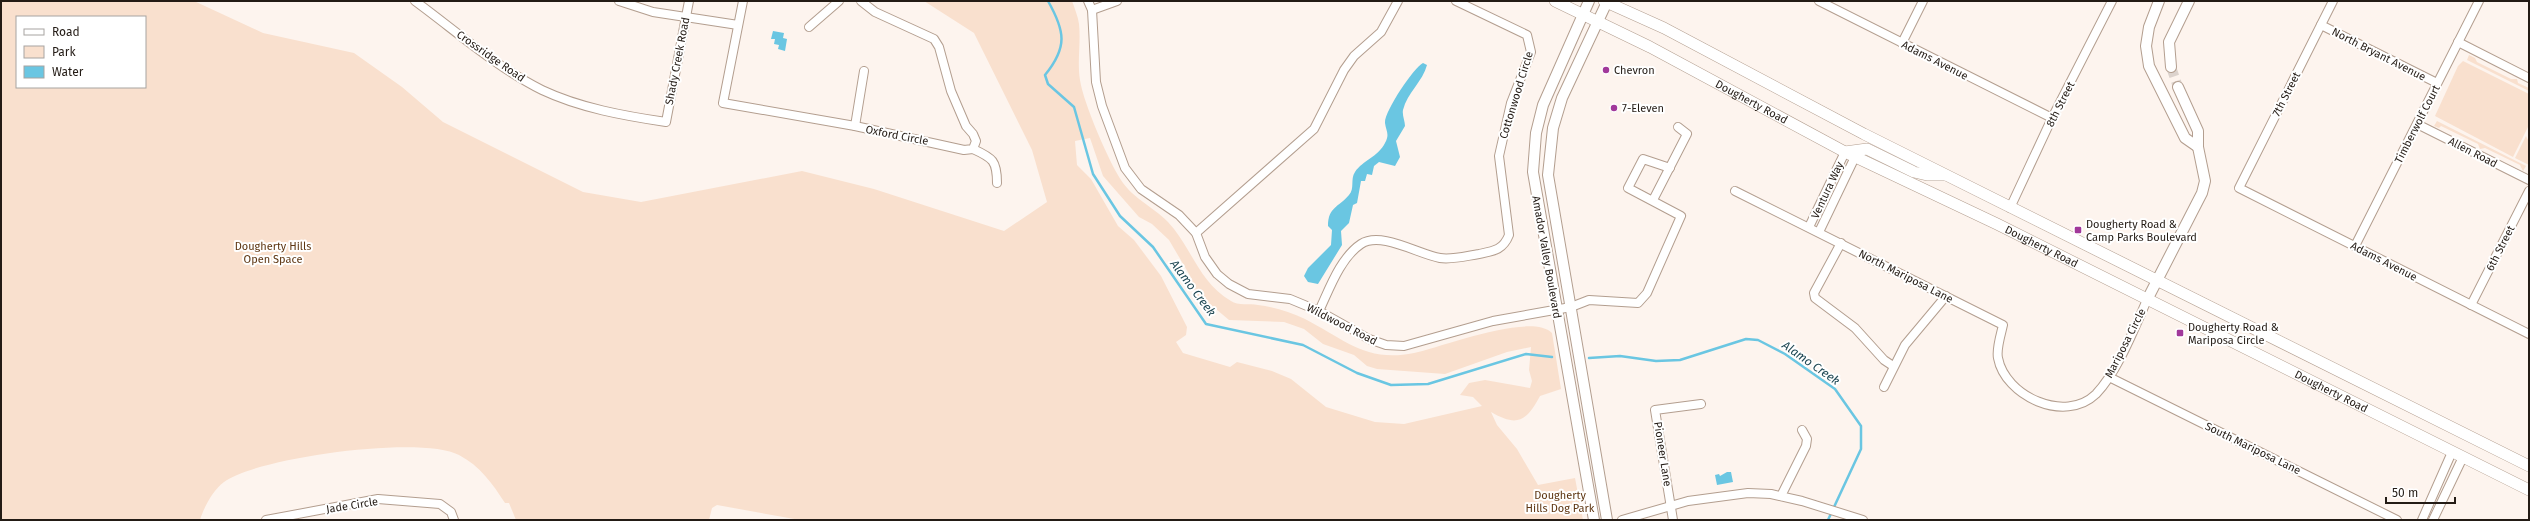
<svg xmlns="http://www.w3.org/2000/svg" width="2530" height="521" font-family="'Fira Sans',sans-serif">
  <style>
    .green { fill: #f9e0ce; fill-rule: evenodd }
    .water { fill: #6ac6e2 }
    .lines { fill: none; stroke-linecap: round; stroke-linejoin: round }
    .stream { stroke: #6ac6e2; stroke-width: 2.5 }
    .tertiary-tunnel { stroke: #dcd3cd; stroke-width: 10; stroke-dasharray: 10 5; stroke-linecap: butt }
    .minor-casing { stroke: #b39e8f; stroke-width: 10 }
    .tertiary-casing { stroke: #b39e8f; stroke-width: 12 }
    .secondary-casing { stroke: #b39e8f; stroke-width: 12 }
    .minor { stroke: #fff; stroke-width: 8 }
    .tertiary { stroke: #fff; stroke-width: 10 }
    .secondary { stroke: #fff; stroke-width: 11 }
    .poi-dot { fill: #a1389a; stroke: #fff; stroke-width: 1.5 }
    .labels { text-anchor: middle; stroke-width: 4; stroke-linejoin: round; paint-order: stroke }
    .street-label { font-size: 11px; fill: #231b15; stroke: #fff }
    .poi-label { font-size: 11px; fill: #231b15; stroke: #fff; text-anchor: start }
    .park-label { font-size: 11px; fill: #5e3612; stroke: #fff }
    .water-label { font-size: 12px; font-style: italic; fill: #204955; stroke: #fff }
  </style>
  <rect width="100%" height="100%" fill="#fdf4ee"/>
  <g class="green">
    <path d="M1 1H194L263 33 354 53 402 87 443 122 583 192 641 202 802 171 874 189 1004 231 1047 202 1032 150 974 33 924 1H1072C1075 9 1078 17 1079 24 1081 43 1077 62 1080 80 1083 102 1110 165 1123 183 1138 203 1159 209 1174 229 1194 255 1201 283 1231 301 1238 306 1250 303 1258 305 1275 307 1290 312 1305 319 1344 339 1366 363 1414 353 1442 347 1530 312 1552 333L1561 389 1540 396C1526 422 1517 427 1491 412L1497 425 1517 449 1538 485 1575 478 1583 520H800L717 505 712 508 709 520H516L509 503H505C492 483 480 466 459 455 422 435 258 457 224 482 213 490 204 507 200 520H1ZM17 17H145V87H17ZM1090 138 1103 176 1139 217 1152 224 1169 240 1192 279 1194 291 1199 301 1210 304 1229 320 1284 322 1304 329 1323 344 1354 355 1367 366 1377 369 1445 374 1507 352 1531 347 1529 370 1532 381 1530 388 1485 380 1469 383 1460 395 1473 397 1482 406 1404 424 1375 422 1326 407 1291 379 1272 371 1237 362 1230 367 1183 353 1176 342 1186 335 1187 327 1161 276 1134 240 1118 226 1091 179 1077 165 1075 141Z"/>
    <polygon points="2469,55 2475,58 2477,62 2511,79 2517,79 2518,83 2529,88 2529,91 2467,60"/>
    <polygon points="2463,61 2529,94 2529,125 2513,157 2435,116 2458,66"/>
    <polygon points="2437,121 2526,166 2523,171 2520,165 2485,148 2480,149 2478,144 2441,126 2439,128 2434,126"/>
    <polygon points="2526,136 2529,142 2529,165 2515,158"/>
  </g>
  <g class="water">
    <polygon points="773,31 784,33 783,38 787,39 785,51 778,49 779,45 774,44 775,39 771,39"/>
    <path d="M1423 63 1427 65C1423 81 1407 93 1403 110 1402 115 1405 121 1405 126L1396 141 1400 157 1395 166 1379 162 1374 166 1372 175 1367 174 1365 181H1361L1357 203 1353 205 1349 223 1341 231 1342 245 1318 284 1308 282 1304 276 1308 268 1331 245 1332 230 1328 226C1328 207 1339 207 1349 195 1355 189 1350 179 1355 172 1363 160 1378 157 1385 143 1390 134 1386 131 1385 123 1384 112 1414 67 1423 63Z"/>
    <polygon points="1727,472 1731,472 1733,482 1717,485 1715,475 1719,474 1720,476"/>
  </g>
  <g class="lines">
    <g class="stream">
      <path d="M1048 1C1065 31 1068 47 1045 75L1048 84 1074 107 1093 174 1120 216 1153 247 1206 324 1303 345 1357 373 1391 385 1428 384 1526 354 1552 357"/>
      <polyline points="1589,358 1620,356 1656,361 1680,360 1746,339 1758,340 1785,354 1835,389 1861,426 1861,449 1828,520"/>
    </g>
    <polyline class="tertiary-tunnel" points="2171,67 2178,87"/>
    <defs>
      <g id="minor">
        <path d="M415 1C456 31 496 67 542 90 580 108 625 116 666 122L689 1"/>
        <polyline points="619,1 653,12 738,25"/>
        <polyline points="743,1 723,103 855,126 964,150 973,149 976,141 973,134 966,126 951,91 939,47 934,39 875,12 861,1"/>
        <polyline points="1088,1 1092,10 1096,82 1102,106 1125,168 1141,189 1179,215 1196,233 1205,257 1217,274 1229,284 1248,294 1290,299 1319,311 1369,339 1386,345 1404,346 1493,321 1571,307 1589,300 1638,303 1647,293 1681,216 1628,188 1643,159 1670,168"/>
        <polyline points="1819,1 2052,118"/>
        <polyline points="2333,1 2239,188 2529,334"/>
        <polyline points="1092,10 1117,1"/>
        <polyline points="2321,25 2437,83"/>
        <polyline points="809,27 839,1"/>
        <polyline points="2458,42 2529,78"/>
        <polyline points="1902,43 1923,1"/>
        <polyline points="2417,124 2529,180"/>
        <polyline points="855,126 864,71"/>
        <path d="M973 149C993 158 997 161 997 183"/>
        <path d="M1735 191 2003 325C2001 334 1996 349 1998 358 2005 396 2065 424 2096 394 2118 371 2134 329 2147 300"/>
        <polyline points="1653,200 1687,134 1678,127"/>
        <polyline points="2010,208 2052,118 2112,1"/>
        <polyline points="1809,227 1845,152"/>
        <polyline points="1819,232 1855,157"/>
        <polyline points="1196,233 1314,129 1344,70 1354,56 1381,32 1398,1"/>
        <polyline points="1841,243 1814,293 1815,298 1855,328 1884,360 1893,366"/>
        <polyline points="2355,246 2479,1"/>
        <polyline points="2471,305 2529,191"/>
        <path d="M1319 311C1329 290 1340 258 1361 244 1381 231 1418 254 1440 258 1452 260 1466 256 1479 254 1494 251 1503 250 1509 235L1499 156 1511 103 1531 52 1527 35 1456 1"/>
        <polyline points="2109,377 2397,520"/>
        <polyline points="1884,387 1905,345 1946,296"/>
        <polyline points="1781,496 1806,446 1807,439 1802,430"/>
        <polyline points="266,520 378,499 440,504 451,512 454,520"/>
        <polyline points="1622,520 1688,501 1748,493 1771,494 1802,501 1863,520"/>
        <polyline points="1673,520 1655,410 1701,404"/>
        <polyline points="2422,520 2452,452"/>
        <polyline points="2433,520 2463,457"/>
      </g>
      <g id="tertiary">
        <polyline points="1589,1 1543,105 1536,133 1533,172 1594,520"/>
        <polyline points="2159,1 2149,27 2146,46 2149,66 2185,138 2198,147"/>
        <polyline points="2171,67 2169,42 2189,1"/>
        <polyline points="2147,300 2202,193 2205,181 2198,147 2198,131 2178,87"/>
        <polyline points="1607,520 1548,175 1553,128 1562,98 1607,2"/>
      </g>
      <g id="secondary">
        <path id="s1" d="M1555 1 1650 47 1845 152 1997 224 2529 490"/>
        <polyline points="1604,1 1664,28 1864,134 2529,466"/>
        <polyline points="1845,152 1867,149 1914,172 1927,175 1944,175"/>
      </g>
    </defs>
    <use href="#minor" class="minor-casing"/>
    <use href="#tertiary" class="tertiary-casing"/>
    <use href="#secondary" class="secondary-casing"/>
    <use href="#minor" class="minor"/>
    <use href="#tertiary" class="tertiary"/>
    <use href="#secondary" class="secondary"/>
  </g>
  <g class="poi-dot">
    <circle cx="1606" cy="70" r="4"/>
    <circle cx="1614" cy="108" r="4"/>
    <rect x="2074" y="226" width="8" height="8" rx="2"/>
    <rect x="2176" y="329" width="8" height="8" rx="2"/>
  </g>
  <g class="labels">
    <g class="street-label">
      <text transform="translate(2379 54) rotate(27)" y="4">North Bryant Avenue</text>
      <text transform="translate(491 56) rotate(35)" y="4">Crossridge Road</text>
      <text transform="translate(1935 60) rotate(27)" y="4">Adams Avenue</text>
      <text transform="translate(677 61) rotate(-79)" y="4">Shady Creek Road</text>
      <text transform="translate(2286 94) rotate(-63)" y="4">7th Street</text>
      <text transform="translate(1516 95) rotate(-73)" y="4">Cottonwood Circle</text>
      <text dy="4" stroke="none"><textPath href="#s1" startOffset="221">Dougherty Road</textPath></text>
      <text transform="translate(2060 104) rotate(-63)" y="4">8th Street</text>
      <text transform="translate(2417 124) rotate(-63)" y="4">Timberwolf Court</text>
      <text transform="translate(897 135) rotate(11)" y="4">Oxford Circle</text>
      <text transform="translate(2473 152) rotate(27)" y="4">Allen Road</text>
      <text transform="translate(1827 190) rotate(-65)" y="4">Ventura Way</text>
      <text dy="4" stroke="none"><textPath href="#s1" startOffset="545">Dougherty Road</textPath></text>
      <text transform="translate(2500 248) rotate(-63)" y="4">6th Street</text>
      <text transform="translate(1547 257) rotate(80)" y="4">Amador Valley Boulevard</text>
      <text transform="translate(2384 261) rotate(27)" y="4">Adams Avenue</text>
      <text transform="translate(1906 276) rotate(27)" y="4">North Mariposa Lane</text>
      <text transform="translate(1342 324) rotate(27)" y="4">Wildwood Road</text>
      <text transform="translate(2125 343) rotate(-63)" y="4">Mariposa Circle</text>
      <text dy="4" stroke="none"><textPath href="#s1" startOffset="869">Dougherty Road</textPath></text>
      <text transform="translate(2253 448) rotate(26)" y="4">South Mariposa Lane</text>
      <text transform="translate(1663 454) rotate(81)" y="4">Pioneer Lane</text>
      <text transform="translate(352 505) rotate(-9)" y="4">Jade Circle</text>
    </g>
    <g class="poi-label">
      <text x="1614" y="74">Chevron</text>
      <text x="1622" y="112">7-Eleven</text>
      <text x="2086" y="228">Dougherty Road &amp;<tspan x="2086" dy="13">Camp Parks Boulevard</tspan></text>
      <text x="2188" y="331">Dougherty Road &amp;<tspan x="2188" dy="13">Mariposa Circle</tspan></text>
    </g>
    <g class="park-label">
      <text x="273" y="250">Dougherty Hills<tspan x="273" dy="13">Open Space</tspan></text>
      <text x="1560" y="499">Dougherty<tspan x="1560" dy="13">Hills Dog Park</tspan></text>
    </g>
    <g class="water-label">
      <text transform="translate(1193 288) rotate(53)" y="4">Alamo Creek</text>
      <text transform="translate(1811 363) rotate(35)" y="4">Alamo Creek</text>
    </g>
  </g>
  <rect width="2530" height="521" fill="none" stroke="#231b15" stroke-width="4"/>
  <rect x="16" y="16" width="130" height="72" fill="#ffffff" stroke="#a7a4a1"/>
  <rect x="24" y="29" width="20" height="6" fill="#ffffff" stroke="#a7a4a1"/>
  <text x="52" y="36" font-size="12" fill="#231b15">Road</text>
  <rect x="24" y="46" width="20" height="12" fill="#f9e0ce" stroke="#a7a4a1"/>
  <text x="52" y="56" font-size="12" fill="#231b15">Park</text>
  <rect x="24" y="66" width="20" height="12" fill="#6ac6e2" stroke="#a7a4a1"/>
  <text x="52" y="76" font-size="12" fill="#231b15">Water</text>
  <path d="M2386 497v6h69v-6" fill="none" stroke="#231b15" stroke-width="2"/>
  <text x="2392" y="497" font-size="12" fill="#231b15" stroke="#ffffff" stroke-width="3" paint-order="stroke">50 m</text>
</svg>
